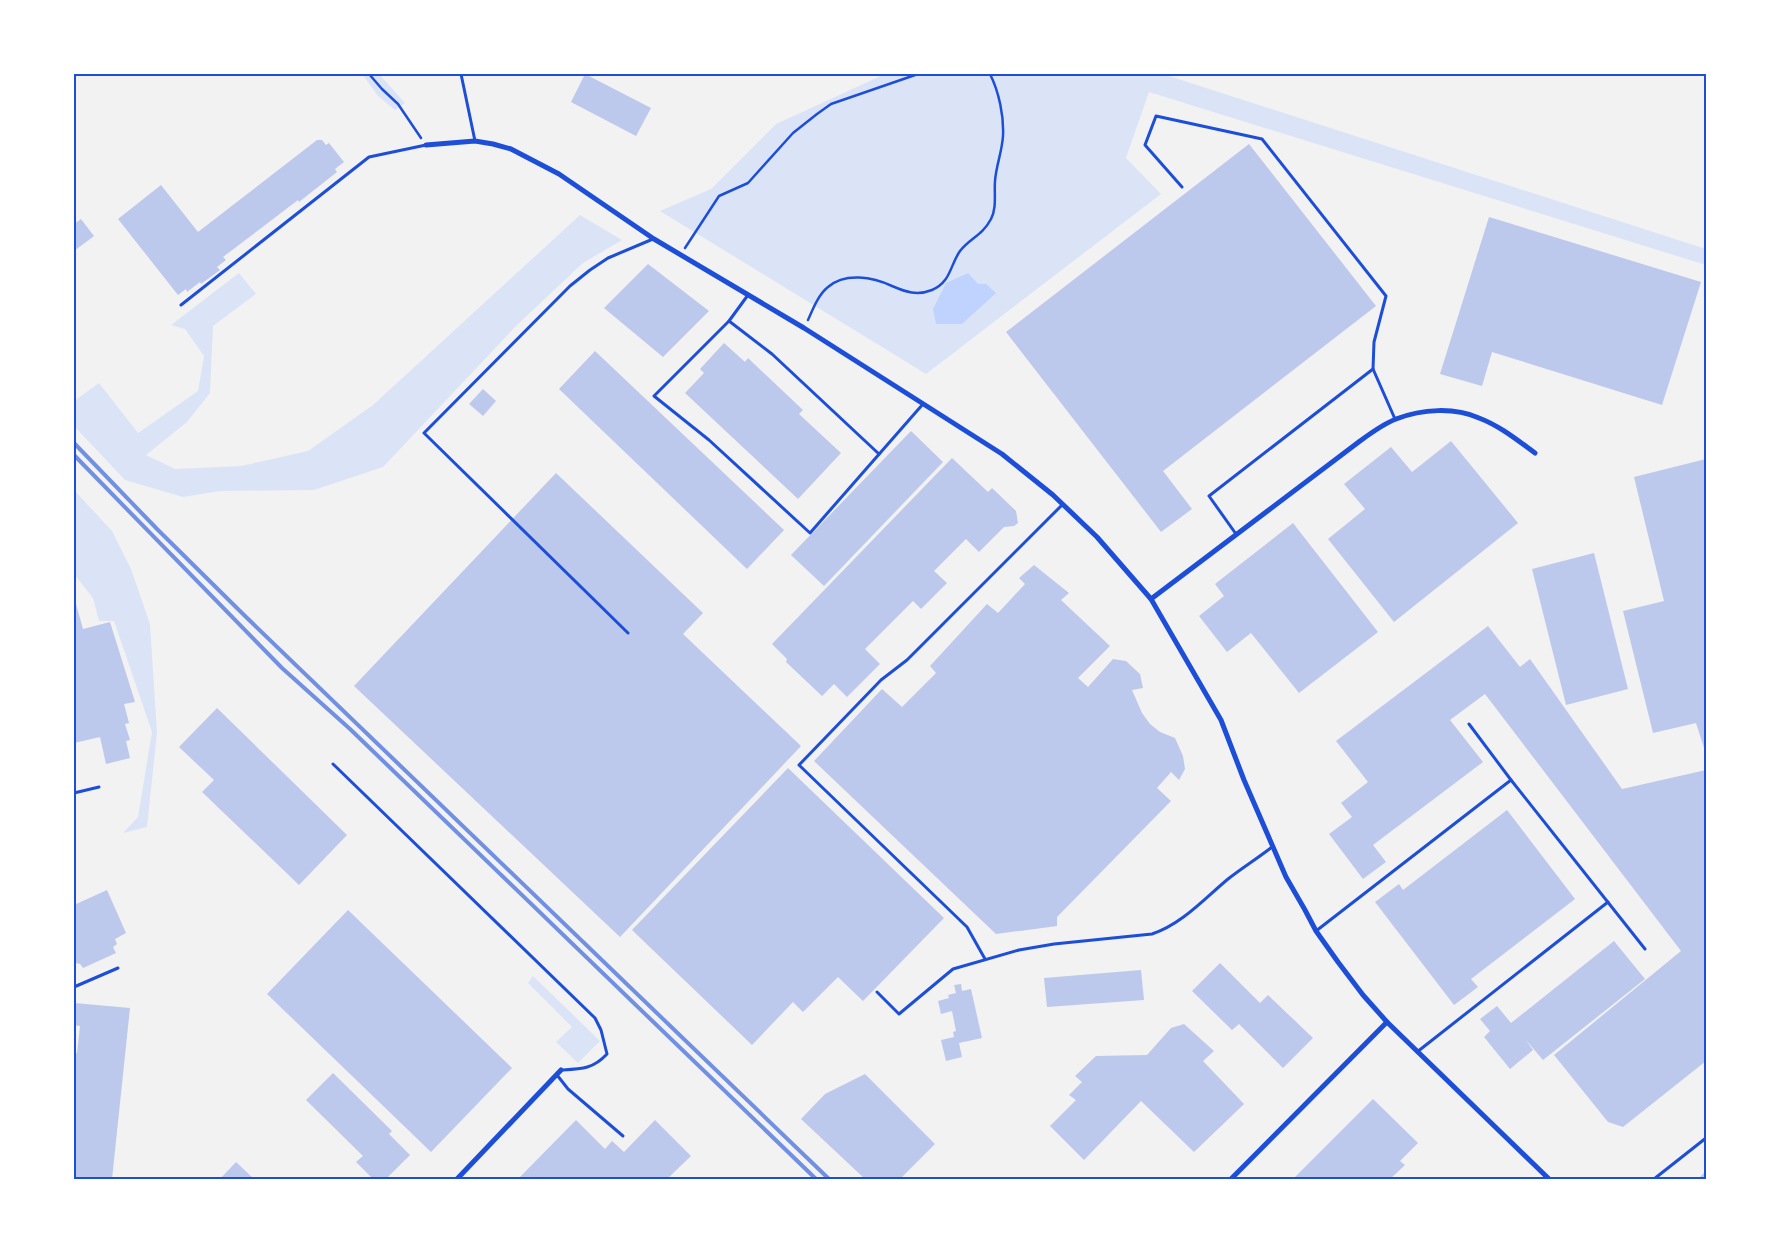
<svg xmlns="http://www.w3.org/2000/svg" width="1780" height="1253" font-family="'Titillium Web',sans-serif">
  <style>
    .green { fill: #dbe4f7 }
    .water { fill: #bfd3fe }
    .building { fill: #bdc9ec }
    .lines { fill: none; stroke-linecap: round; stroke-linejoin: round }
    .path { stroke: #1d4ed8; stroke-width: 2.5 }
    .service { stroke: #1d4ed8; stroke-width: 3 }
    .minor { stroke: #1d4ed8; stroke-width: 5 }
    .rail { stroke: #7290e2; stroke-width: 4 }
    .neatline { fill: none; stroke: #1d4ed8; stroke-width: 2 }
  </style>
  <rect width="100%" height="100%" fill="#f2f2f2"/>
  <g class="green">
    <polygon points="362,74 379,74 405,103 395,110 378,96"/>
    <polygon points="885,74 1163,74 1706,249 1706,265 1149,92 1126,158 1161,194 926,374 660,211 711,189 776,124"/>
    <polygon points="580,215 622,240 583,263 517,325 383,467 314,490 220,491 183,497 125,480 74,426 74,401 99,383 138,433 198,391 204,356 185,329 171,325 239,273 256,294 213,326 210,393 187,422 146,455 175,469 241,466 308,451 373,405"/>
    <polygon points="74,490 112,531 131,569 150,624 157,733 147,827 123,833 138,817 152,732 114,621 99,621 93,598 74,574"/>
    <polygon points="533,976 600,1041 578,1063 556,1042 572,1027 528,983"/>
  </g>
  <polygon class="water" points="968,273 978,284 986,284 996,293 962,324 936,324 933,309 946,283"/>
  <g class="building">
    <polygon points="585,74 651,108 636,136 571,102"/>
    <polygon points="317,140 322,140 326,145 329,143 344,162 335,169 337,172 299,202 298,200 223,257 226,260 217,267 220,270 201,284 200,282 187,292 186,289 178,295 118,219 161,185 198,232"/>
    <polygon points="1249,144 1376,306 1163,471 1192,509 1161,532 1006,332"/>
    <polygon points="1489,217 1701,282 1662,405 1492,352 1482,386 1440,374"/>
    <polygon points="81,219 94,236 74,251 74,224"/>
    <polygon points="648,264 709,311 663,357 604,308"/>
    <polygon points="724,343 745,362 748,358 803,410 799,414 841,453 798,499 685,393 704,373 700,369"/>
    <polygon points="595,351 784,530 747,569 559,389"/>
    <polygon points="483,389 496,401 483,416 469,404"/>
    <polygon points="911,431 943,462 824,586 791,555"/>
    <polygon points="1451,441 1518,523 1394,622 1328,539 1365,509 1344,484 1391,447 1412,472"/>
    <polygon points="952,458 988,492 992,488 1016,511 1018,523 1014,526 1004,527 979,552 966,539 934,571 947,583 921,609 913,601 865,649 880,664 847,697 834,684 822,696 786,662 787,659 772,644"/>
    <polygon points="1706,459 1706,754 1696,723 1653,733 1623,611 1664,601 1634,477"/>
    <polygon points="556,473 703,613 683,634 801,746 620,937 354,686"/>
    <polygon points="1293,523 1378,632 1299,693 1251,633 1227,652 1199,616 1224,596 1215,584"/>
    <polygon points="1594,553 1628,689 1566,705 1532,569"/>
    <polygon points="1034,565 1069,593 1061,600 1110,646 1078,678 1088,687 1113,659 1126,661 1140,674 1143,688 1132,690 1142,713 1150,724 1160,732 1175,738 1183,756 1185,769 1179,780 1171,772 1157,788 1171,801 1057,917 1057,926 996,934 814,761 882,689 902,707 936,673 930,666 987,604 998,613 1025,584 1019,578"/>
    <polygon points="76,604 83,629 110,622 135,702 124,704 129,723 125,724 130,740 126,741 130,758 106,764 100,737 74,743 74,605"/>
    <polygon points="1488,626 1520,667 1530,659 1622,789 1706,770 1706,1061 1623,1127 1608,1122 1554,1055 1681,951 1485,694 1450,720 1483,762 1373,845 1386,862 1363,879 1329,834 1352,817 1341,803 1368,782 1336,741"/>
    <polygon points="217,708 347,835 299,885 202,792 214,780 179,747"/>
    <polygon points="788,768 944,918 863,1001 838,977 803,1012 793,1002 752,1045 632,930"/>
    <polygon points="1507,810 1575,899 1471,979 1478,987 1454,1005 1375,902 1399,884 1403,890"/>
    <polygon points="107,890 126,933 115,939 117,944 113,947 116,953 83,968 80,964 76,963 74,958 74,905"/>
    <polygon points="348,910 512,1068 431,1152 267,994"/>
    <polygon points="1614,941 1645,979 1543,1060 1525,1039 1533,1050 1510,1069 1484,1037 1490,1031 1480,1019 1497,1006 1511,1023"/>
    <polygon points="1220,963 1260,1003 1268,995 1313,1038 1283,1068 1239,1024 1232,1030 1192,991"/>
    <polygon points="1141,970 1144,1000 1047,1007 1044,978"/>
    <polygon points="961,984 962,991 971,989 982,1038 959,1043 962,1057 946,1061 941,1040 954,1037 953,1032 956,1031 952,1011 941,1014 938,1001 949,998 948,995 956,993 954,985"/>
    <polygon points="74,1003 130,1008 112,1179 74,1179 74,1053 77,1053 80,1026 74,1025"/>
    <polygon points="1184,1024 1214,1051 1203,1061 1244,1104 1194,1152 1141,1101 1084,1160 1050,1126 1076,1100 1069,1095 1082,1082 1075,1076 1096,1056 1147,1055 1171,1028"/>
    <polygon points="333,1073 392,1131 389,1134 410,1155 386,1179 373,1179 356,1162 363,1156 306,1100"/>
    <polygon points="865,1074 935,1144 900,1179 865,1179 801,1119 825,1094"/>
    <polygon points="1373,1099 1418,1143 1400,1161 1405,1165 1390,1179 1293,1179"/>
    <polygon points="576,1120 605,1149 612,1141 624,1152 655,1120 691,1156 667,1179 518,1179"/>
    <polygon points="236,1162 254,1179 220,1179"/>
    <polygon points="1706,1171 1706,1179 1698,1179"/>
  </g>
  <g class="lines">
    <g class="path">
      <polyline points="369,74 382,89 398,104 421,138"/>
      <polyline points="685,248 719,196 748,183 793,133 817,114 831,104 918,74"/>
      <path d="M808 320C813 309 818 295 828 287 845 272 873 277 892 286 906 292 917 296 932 290 951 282 950 265 960 251 970 238 982 236 991 219 997 208 994 193 995 181 996 166 1002 152 1003 136 1004 116 999 92 990 74"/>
    </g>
    <g class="service">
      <polyline points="461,74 475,141"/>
      <polyline points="1182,187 1145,145 1156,116 1262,139 1386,296 1374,342 1373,369 1395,419"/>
      <polyline points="748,295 729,321 654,396 709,440 810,533 923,404"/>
      <polyline points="181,305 369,157 426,145"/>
      <polyline points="729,321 772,354 879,454"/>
      <polyline points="1236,534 1209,496 1373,369"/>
      <polyline points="628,633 424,433 570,286 590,270 608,258 653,239"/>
      <polyline points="1469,724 1511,780 1645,949"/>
      <path d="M333 764 595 1018 601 1030 607 1054C593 1069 582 1069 561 1070"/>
      <polyline points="74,793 99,787"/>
      <polyline points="1316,931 1511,780"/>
      <polyline points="985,959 967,927 799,765 881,680 907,660 1063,504"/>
      <polyline points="74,987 118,968"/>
      <path d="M877 992 899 1014 953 969 1019 950 1054 944 1152 934C1182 924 1204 899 1228 879 1242 868 1258 858 1272 847"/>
      <polyline points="1417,1052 1608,902"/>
      <polyline points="557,1075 568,1089 623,1136"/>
      <polyline points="1654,1179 1706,1138"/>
    </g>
    <g class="minor">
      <polyline points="426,145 475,141 493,144 511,149 559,174 654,239 804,328 1002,454 1053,495 1097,537 1151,599 1221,720 1244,780 1286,877 1305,910 1316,931 1338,962 1363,995 1387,1022 1549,1179"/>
      <path d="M1151 599 1360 441C1371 433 1383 424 1396 419 1422 409 1454 407 1479 418 1500 426 1517 440 1535 453"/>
      <polyline points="457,1179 561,1070"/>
      <polyline points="1231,1179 1387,1022"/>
    </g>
    <g class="rail">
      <polyline points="74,443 157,529 245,616 829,1179"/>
      <polyline points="74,455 282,668 350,729 816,1179"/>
    </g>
  </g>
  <rect width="1780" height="1253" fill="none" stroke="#ffffff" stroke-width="150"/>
  <rect x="75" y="75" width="1630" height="1103" class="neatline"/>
</svg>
